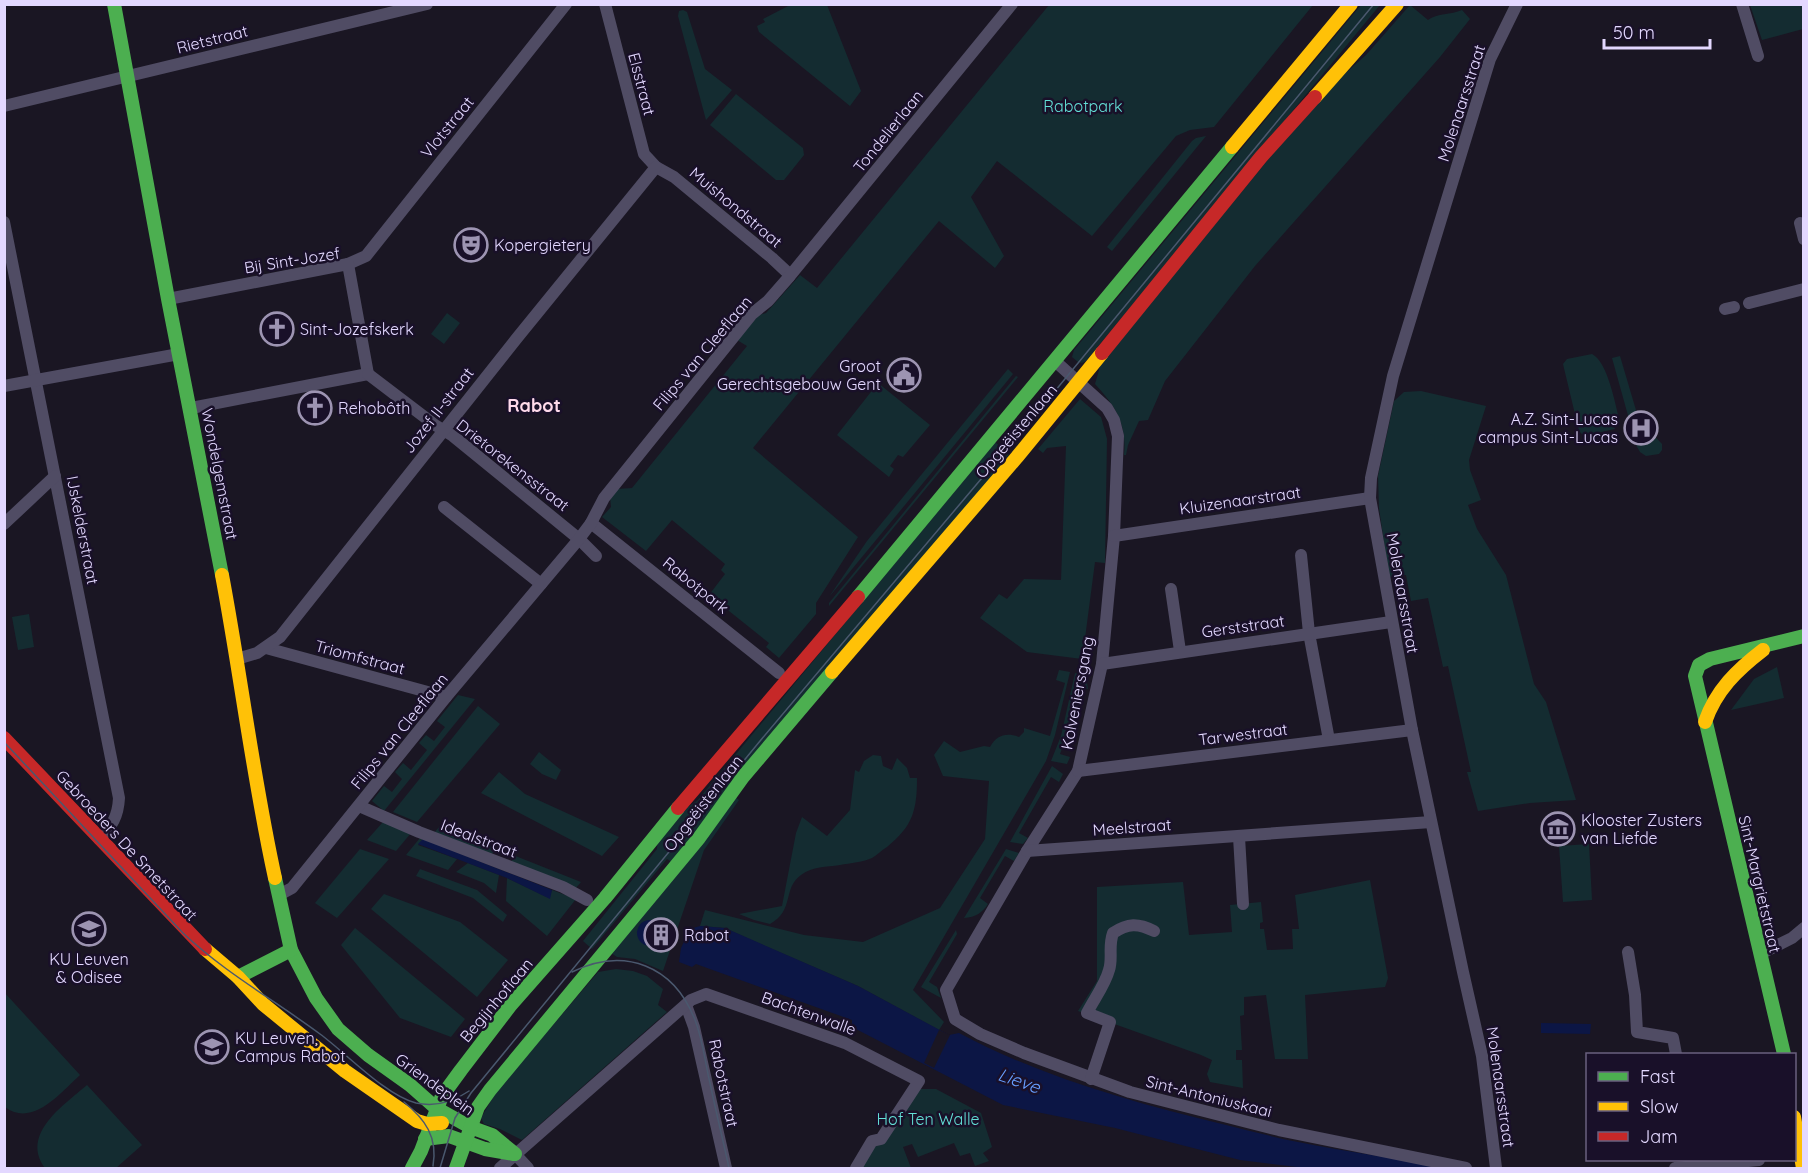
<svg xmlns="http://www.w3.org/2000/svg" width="1808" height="1173" font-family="Quicksand,sans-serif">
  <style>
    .green { fill: #142c31 }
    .water { fill: #0c1645 }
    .pier { fill: #1a1623 }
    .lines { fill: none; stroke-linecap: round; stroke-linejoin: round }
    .river { stroke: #0c1645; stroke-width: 26 }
    .street { stroke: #504c64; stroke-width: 12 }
    .fast { stroke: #4caf50; stroke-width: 14 }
    .slow { stroke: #ffc107; stroke-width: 14 }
    .jam { stroke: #c62828; stroke-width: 14 }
    .tram { stroke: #4a586e; stroke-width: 1.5 }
    .labels { text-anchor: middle; stroke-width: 5; stroke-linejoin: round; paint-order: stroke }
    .street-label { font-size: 16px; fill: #e3d8ff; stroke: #191029 }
    .park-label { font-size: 16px; fill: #63e0d7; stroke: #191029 }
    .poi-label { font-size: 16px; fill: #e3d8ff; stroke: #191029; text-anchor: start }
    .neighbourhood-label { font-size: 18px; font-weight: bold; fill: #ffdaeb; stroke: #191029 }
    .water-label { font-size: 18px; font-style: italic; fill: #679eff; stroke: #191029 }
  </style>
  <rect width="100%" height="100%" fill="#1a1623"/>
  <g class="green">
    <polygon points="792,4 827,5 861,91 850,106 759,32 757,26 765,22 763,19"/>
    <polygon points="1049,5 1313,5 1214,127 1190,130 1176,136 1092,236 997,161 971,197 1004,256 995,268 939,221 753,448 858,537 816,603 816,614 779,658 766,647 769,643 709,595 725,574 721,570 725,564 672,520 646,551 602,517 611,507 610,497 617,489 632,488 747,346 737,340 759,315 766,313 800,275 817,288"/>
    <polygon points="1361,5 1380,5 1086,361 1082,363 1078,362 1072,357 1074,350"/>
    <path d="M1410 5 1428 20C1437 13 1451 15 1462 10L1470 19 1440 57 1255 266 1165 381 1148 420 1139 421 1128 445 1126 455H1124C1127 423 1115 406 1095 384L1101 363 1322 94 1366 55Z"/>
    <polygon points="1750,5 1803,5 1803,29 1762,40"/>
    <polygon points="683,10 687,12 705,69 732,90 706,120 678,16 679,11"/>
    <polygon points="736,94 803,148 804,155 784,180 776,180 710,125"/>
    <polygon points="1206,136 1112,251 1107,247 1192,141 1196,138"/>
    <polygon points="447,313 460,323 444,344 431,334"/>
    <path d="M1592 354C1608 362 1615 404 1620 422L1613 424 1615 429 1584 436 1579 431 1563 364 1567 359Z"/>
    <polygon points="1620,356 1638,417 1629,419 1612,358"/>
    <polygon points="1008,369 1013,374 829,597 867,541"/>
    <polygon points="1016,376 1018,377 829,606 829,603"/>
    <polygon points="878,383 930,425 903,457 898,455 890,466 894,469 889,477 837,435"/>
    <polygon points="1421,391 1486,406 1469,460 1470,470 1481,500 1468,505 1477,529 1506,575 1534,684 1546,702 1576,800 1530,803 1478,811 1467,772 1471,772 1448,666 1443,667 1428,598 1411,601 1406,575 1389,577 1379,508 1378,476 1394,401 1404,392"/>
    <polygon points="1080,399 1101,417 1107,439 1105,563 1095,562 1084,646 1093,648 1082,659 1027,652 980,618 999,594 1007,599 1024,579 1061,580 1066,446 1047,448 1043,453 1038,449"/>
    <polygon points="1639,420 1662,444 1662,450 1659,454 1646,456 1640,452 1636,445 1630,422"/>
    <path d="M995 442 1009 455 672 862 667 859 592 949 583 941 657 849C657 831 682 810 697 801Z"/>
    <polygon points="29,614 34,647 18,650 12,617"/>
    <polygon points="1777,667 1784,698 1731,710 1754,679"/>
    <path d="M1059 670 1070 672 1055 735 1046 761 913 990 944 1022 939 1030 858 986 758 943 725 928 700 926 705 910 804 935 863 942 940 908 985 839 989 781 943 776 934 755 944 741 960 752 984 746 990 747C996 735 1007 732 1019 737L1024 732V728L1050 736 1065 683 1056 680Z"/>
    <polygon points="1075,673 1086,677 1088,689 1078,687 1070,726 1060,754 1070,757 1067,764 1051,761 1061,736"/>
    <polygon points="458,695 475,699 384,811 372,801 384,786 392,792 402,779 395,772 403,763 411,770 427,750 419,743 426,735 434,741 445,727 437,721"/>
    <polygon points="478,706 500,724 417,822 393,812"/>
    <polygon points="539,752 561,770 556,780 542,774 530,764"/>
    <path d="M873 755 881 756 883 766 892 770 897 758 907 768 910 778H917C917 810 913 826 887 847 882 850 877 855 872 858 864 862 850 863 840 865 826 867 813 866 801 875 782 889 795 910 770 924L754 920 739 914 782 906 796 833 802 817 827 836 850 810 855 770 859 772 864 761Z"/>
    <polygon points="1052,766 1063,774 1059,782 1051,777 1019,833 1028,838 1023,844 1010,842"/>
    <polygon points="499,772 525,794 619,837 602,856 481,793"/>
    <polygon points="735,797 739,800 704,850 663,971 635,959 617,957 611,953"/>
    <polygon points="383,822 411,833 396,851 367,840"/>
    <polygon points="440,826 498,849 490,855 449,837 434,833"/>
    <polygon points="420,838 423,839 418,845 457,859 448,870 406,855"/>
    <polygon points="1589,844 1592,900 1563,902 1559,846"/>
    <polygon points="360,849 389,859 337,918 315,903"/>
    <path d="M1006 849 1019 853 1014 861 1005 856 980 898 988 904C982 913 976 917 964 918Z"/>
    <polygon points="513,855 581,882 575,889 511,864"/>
    <polygon points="468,863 499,875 496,893 484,883 456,872"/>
    <polygon points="420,869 477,890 507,915 503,922 473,898 416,876"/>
    <polygon points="507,878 549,898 552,890 576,899 547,936 506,901"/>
    <polygon points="1370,880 1388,978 1385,987 1305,995 1308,1059 1275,1059 1266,995 1244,997 1244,1015 1240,1016 1242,1050 1236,1050 1236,1060 1242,1060 1243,1088 1210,1082 1207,1074 1212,1060 1201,1055 1078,1011 1097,981 1097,887 1183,882 1189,935 1232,932 1230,905 1261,902 1263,922 1260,923 1260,929 1264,929 1267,950 1293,949 1292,929 1299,929 1295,895"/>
    <polygon points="384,894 460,922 508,960 477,997 371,909"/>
    <polygon points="355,928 465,1019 451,1037 400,1018 341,945"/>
    <polygon points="956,930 957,934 929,982 937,987 941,998 921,987"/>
    <polygon points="616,969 633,971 647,976 663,989 658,1005 667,1012 522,1140 500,1129 484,1124 481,1118 496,1092 598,972"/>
    <path d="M4 992 80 1075C61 1092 33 1128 5 1107Z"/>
    <path d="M87 1085 142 1145 116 1168H45C20 1134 64 1105 87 1085Z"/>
    <polygon points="909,1089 936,1089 981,1113 992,1147 983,1153 989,1161 975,1166 970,1153 960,1156 954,1143 918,1157 912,1144 903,1147 911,1168 854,1168 877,1138"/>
  </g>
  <g class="water">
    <polygon points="423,839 552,890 550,899 507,878 418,844"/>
    <path d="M700 926 725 928 858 986 949 1035 959 1033C1042 1077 1131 1102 1222 1124 1247 1130 1272 1137 1298 1142 1346 1152 1394 1157 1442 1168H1305L1240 1160 1115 1128 1003 1105 852 1027V1020L696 964 692 967 679 962 681 948 690 929Z"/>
    <polygon points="1541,1023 1591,1024 1590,1034 1541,1033"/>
  </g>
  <polygon class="pier" points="939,1030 950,1035 934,1068 924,1063"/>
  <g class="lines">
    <polyline class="river" points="650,933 653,934"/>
    <g class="street">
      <polyline points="605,4 644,154 656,167 674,177 772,258 788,273 789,277"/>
      <polyline points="1742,4 1758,56"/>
      <polyline points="4,106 427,4"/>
      <path d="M4 222 119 798C118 817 112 826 99 839"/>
      <polyline points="1800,223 1804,239"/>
      <polyline points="348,264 366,256 566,4"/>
      <polyline points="168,299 348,264 368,374 191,408"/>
      <polyline points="1749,303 1804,289"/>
      <polyline points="1725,309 1734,307"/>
      <polyline points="1055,361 1107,408 1114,420 1118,436 1114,536 1102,664 1078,771 1027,851 946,990 955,1019 980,1034 1024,1053 1130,1092 1279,1130 1466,1168"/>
      <polyline points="368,374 435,425 453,436 579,539 596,556"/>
      <polyline points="4,386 179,354"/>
      <polyline points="444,507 541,584"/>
      <polyline points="591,523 779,673"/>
      <polyline points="4,524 55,476"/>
      <polyline points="1114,536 1370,498"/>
      <polyline points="1301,555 1309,633 1329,740"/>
      <polyline points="1171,589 1180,651"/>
      <polyline points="266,648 446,697"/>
      <polyline points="237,659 257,653 280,637 517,338 656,167"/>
      <polyline points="1102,664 1391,622"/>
      <polyline points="1078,771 1412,730"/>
      <polyline points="359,806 419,832 563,887 587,900"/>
      <polyline points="1239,837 1243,904"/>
      <polyline points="1027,851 1431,822"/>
      <polyline points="279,895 292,888 446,697 579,539 591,523 604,498 752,314 768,301 789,277 1012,4"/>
      <polyline points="1628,952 1635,995 1637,1032 1673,1038 1676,1054"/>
      <polyline points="1760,954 1792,938 1804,928"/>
      <polyline points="686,1005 694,1027 726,1168"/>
      <path d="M1091 1079 1110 1022 1087 1013C1094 999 1105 985 1109 970 1113 958 1108 947 1113 933 1128 923 1138 923 1154 931"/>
      <polyline points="515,1154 528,1168"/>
      <polyline points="500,1168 691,1000 706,994 845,1043 919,1081 881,1139 872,1141 856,1168"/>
      <polyline points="1496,1168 1482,1056 1463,972 1412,730 1370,498 1371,478 1393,376 1486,72 1490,59 1517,4"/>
      <polyline points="1675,1168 1759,1160"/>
    </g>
    <g class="fast">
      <polyline points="114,4 168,299 222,575"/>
      <polyline points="858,597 1232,147"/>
      <polyline points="275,878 291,950 316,998 338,1029 368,1055 410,1085 436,1108 470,1127 492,1135 515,1154"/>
      <polyline points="238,977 291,950"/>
      <polyline points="1784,1054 1695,676 1699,665 1710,659 1804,636"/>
      <polyline points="425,1139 449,1136 485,1149 514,1154"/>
      <polyline points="412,1168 421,1151 442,1096 461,1070 510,1006 605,898 678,808"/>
      <polyline points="456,1168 478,1107 490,1090 699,838 743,777 832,672"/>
    </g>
    <g class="slow">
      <polyline points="1315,97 1397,4"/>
      <polyline points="1232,147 1351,4"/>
      <path d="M222 575C241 676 253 778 275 878"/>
      <polyline points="832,672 1017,457 1102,353"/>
      <path d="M1705 722C1716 690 1737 670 1763 650"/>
      <polyline points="205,949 238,977 263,1004 345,1071 417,1121 427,1124 442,1123"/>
      <polyline points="1794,1117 1803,1168"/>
    </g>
    <g class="jam">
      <polyline points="1102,353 1261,157 1315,97"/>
      <polyline points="4,738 205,949"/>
      <polyline points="678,808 858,597"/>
    </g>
    <g class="tram">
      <path d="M4 742 183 933C224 972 274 1000 320 1034 346 1053 385 1095 416 1103 435 1107 453 1102 469 1091"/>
      <path d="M572 972C625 946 674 966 695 1020 703 1040 705 1063 710 1083 716 1112 723 1140 729 1168"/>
      <path d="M404 1102C425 1119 438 1137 433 1166"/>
      <polyline points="440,1168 455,1118 471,1093 760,741 1041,408 1374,4"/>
    </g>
  </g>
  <defs>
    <symbol id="theatre-ring" viewBox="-11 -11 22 22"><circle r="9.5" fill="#191029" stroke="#9d94b2" stroke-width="1.5"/><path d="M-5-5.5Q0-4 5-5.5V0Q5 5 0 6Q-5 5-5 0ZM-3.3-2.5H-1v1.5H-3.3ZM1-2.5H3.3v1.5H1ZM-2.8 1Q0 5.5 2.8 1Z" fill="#9d94b2"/></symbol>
    <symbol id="church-ring" viewBox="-11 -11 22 22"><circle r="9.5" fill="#191029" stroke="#9d94b2" stroke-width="1.5"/><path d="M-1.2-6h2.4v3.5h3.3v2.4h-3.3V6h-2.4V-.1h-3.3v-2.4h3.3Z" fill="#9d94b2"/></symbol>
    <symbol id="civic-ring" viewBox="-11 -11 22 22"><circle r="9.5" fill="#191029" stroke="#9d94b2" stroke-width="1.5"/><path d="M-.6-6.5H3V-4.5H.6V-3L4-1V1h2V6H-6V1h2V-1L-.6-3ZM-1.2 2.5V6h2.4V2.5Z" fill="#9d94b2"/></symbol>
    <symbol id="hospital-ring" viewBox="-11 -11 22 22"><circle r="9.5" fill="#191029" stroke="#9d94b2" stroke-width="1.5"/><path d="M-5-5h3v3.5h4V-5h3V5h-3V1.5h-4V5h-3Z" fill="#9d94b2"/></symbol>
    <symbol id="museum-ring" viewBox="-11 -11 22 22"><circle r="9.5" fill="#191029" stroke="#9d94b2" stroke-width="1.5"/><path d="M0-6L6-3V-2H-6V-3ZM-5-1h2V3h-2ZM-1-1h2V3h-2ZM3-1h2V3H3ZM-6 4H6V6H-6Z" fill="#9d94b2"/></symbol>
    <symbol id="university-ring" viewBox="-11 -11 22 22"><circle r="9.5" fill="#191029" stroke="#9d94b2" stroke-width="1.5"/><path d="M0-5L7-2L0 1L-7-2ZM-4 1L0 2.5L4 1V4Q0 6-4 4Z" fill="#9d94b2"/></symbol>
    <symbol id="building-ring" viewBox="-11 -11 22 22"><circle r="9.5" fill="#191029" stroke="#9d94b2" stroke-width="1.5"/><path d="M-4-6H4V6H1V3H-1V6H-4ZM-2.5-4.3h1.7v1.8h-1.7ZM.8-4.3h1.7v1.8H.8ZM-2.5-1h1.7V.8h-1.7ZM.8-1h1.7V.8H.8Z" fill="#9d94b2"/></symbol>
  </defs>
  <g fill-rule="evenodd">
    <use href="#theatre-ring" x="452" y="226" width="38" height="38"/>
    <use href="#church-ring" x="258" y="310" width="38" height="38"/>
    <use href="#civic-ring" x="885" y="356" width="38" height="38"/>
    <use href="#church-ring" x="296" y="389" width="38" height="38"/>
    <use href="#hospital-ring" x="1622" y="409" width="38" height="38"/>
    <use href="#museum-ring" x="1539" y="810" width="38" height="38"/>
    <use href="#university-ring" x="70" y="910" width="38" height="38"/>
    <use href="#building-ring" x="642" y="916" width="38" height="38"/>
    <use href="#university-ring" x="193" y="1028" width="38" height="38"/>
  </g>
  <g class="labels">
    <g class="street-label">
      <text transform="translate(212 39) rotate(-14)" y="6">Rietstraat</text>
      <text transform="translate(642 84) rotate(75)" y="6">Elsstraat</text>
      <text transform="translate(1461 103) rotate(-72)" y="6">Molenaarsstraat</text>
      <text transform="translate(447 127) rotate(-51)" y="6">Vlotstraat</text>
      <text transform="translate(888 131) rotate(-51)" y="6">Tondelierlaan</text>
      <text transform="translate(736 207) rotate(40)" y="6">Muishondstraat</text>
      <text transform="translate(292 260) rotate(-9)" y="6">Bij Sint-Jozef</text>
      <text transform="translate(702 353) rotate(-50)" y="6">Filips van Cleeflaan</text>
      <text transform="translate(438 410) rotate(-52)" y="6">Jozef II-straat</text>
      <text transform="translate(1016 431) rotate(-50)" y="6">Opgeëistenlaan</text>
      <text transform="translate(513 465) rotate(38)" y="6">Drietorekensstraat</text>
      <text transform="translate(220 474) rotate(79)" y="6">Wondelgemstraat</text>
      <text transform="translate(1240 500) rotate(-8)" y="6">Kluizenaarstraat</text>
      <text transform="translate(83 530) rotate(79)" y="6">IJskelderstraat</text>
      <text transform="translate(696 585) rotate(39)" y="6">Rabotpark</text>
      <text transform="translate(1403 593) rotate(80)" y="6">Molenaarsstraat</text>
      <text transform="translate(1243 626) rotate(-8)" y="6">Gerststraat</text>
      <text transform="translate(360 657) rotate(15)" y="6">Triomfstraat</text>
      <text transform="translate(1077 693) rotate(-79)" y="6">Kolveniersgang</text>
      <text transform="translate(399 731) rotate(-51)" y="6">Filips van Cleeflaan</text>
      <text transform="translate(1243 734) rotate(-7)" y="6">Tarwestraat</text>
      <text transform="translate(703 803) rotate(-52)" y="6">Opgeëistenlaan</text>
      <text transform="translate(1132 827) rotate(-4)" y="6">Meelstraat</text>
      <text transform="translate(479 838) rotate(21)" y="6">Idealstraat</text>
      <text transform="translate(127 845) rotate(47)" y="6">Gebroeders De Smetstraat</text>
      <text transform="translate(1760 884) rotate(77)" y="6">Sint-Margrietstraat</text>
      <text transform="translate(496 1000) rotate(-50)" y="6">Begijnhoflaan</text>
      <text transform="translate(809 1013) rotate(20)" y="6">Bachtenwalle</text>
      <text transform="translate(724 1083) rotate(78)" y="6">Rabotstraat</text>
      <text transform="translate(435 1084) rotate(36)" y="6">Griendeplein</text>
      <text transform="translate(1501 1087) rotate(82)" y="6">Molenaarsstraat</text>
      <text transform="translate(1209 1096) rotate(14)" y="6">Sint-Antoniuskaai</text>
    </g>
    <g class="park-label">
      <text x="1083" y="112">Rabotpark</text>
      <text x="928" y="1125">Hof Ten Walle</text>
    </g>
    <g class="poi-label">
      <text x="494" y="251">Kopergietery</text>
      <text x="300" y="335">Sint-Jozefskerk</text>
      <text x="881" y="372" text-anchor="end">Groot<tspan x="881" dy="18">Gerechtsgebouw Gent</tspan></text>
      <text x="338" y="414">Rehobôth</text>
      <text x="1618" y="425" text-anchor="end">A.Z. Sint-Lucas<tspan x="1618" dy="18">campus Sint-Lucas</tspan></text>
      <text x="1581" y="826">Klooster Zusters<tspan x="1581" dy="18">van Liefde</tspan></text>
      <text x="684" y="941">Rabot</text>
      <text x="89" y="965" text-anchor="middle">KU Leuven<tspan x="89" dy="18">&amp; Odisee</tspan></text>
      <text x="235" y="1044">KU Leuven,<tspan x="235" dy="18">Campus Rabot</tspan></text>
    </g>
    <g class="neighbourhood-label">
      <text x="534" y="412">Rabot</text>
    </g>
    <g class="water-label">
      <text transform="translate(1019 1081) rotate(19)" y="6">Lieve</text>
    </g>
  </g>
  <rect width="1808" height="1173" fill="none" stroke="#e3d8ff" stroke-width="12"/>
  <rect x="1586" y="1053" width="210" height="108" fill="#191029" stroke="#6a607f" stroke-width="1.5"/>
  <rect x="1598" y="1072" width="30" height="9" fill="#4caf50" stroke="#6a607f" stroke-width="1.5"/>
  <text x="1640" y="1083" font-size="18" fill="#e3d8ff">Fast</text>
  <rect x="1598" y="1102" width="30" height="9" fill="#ffc107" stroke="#6a607f" stroke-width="1.5"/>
  <text x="1640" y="1113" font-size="18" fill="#e3d8ff">Slow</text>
  <rect x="1598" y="1132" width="30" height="9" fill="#c62828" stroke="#6a607f" stroke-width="1.5"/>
  <text x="1640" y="1143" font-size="18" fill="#e3d8ff">Jam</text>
  <path d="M1604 39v9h106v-9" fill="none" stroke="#e3d8ff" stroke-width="3"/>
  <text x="1613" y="39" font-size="18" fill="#e3d8ff" stroke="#191029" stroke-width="4.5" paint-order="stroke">50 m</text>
</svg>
